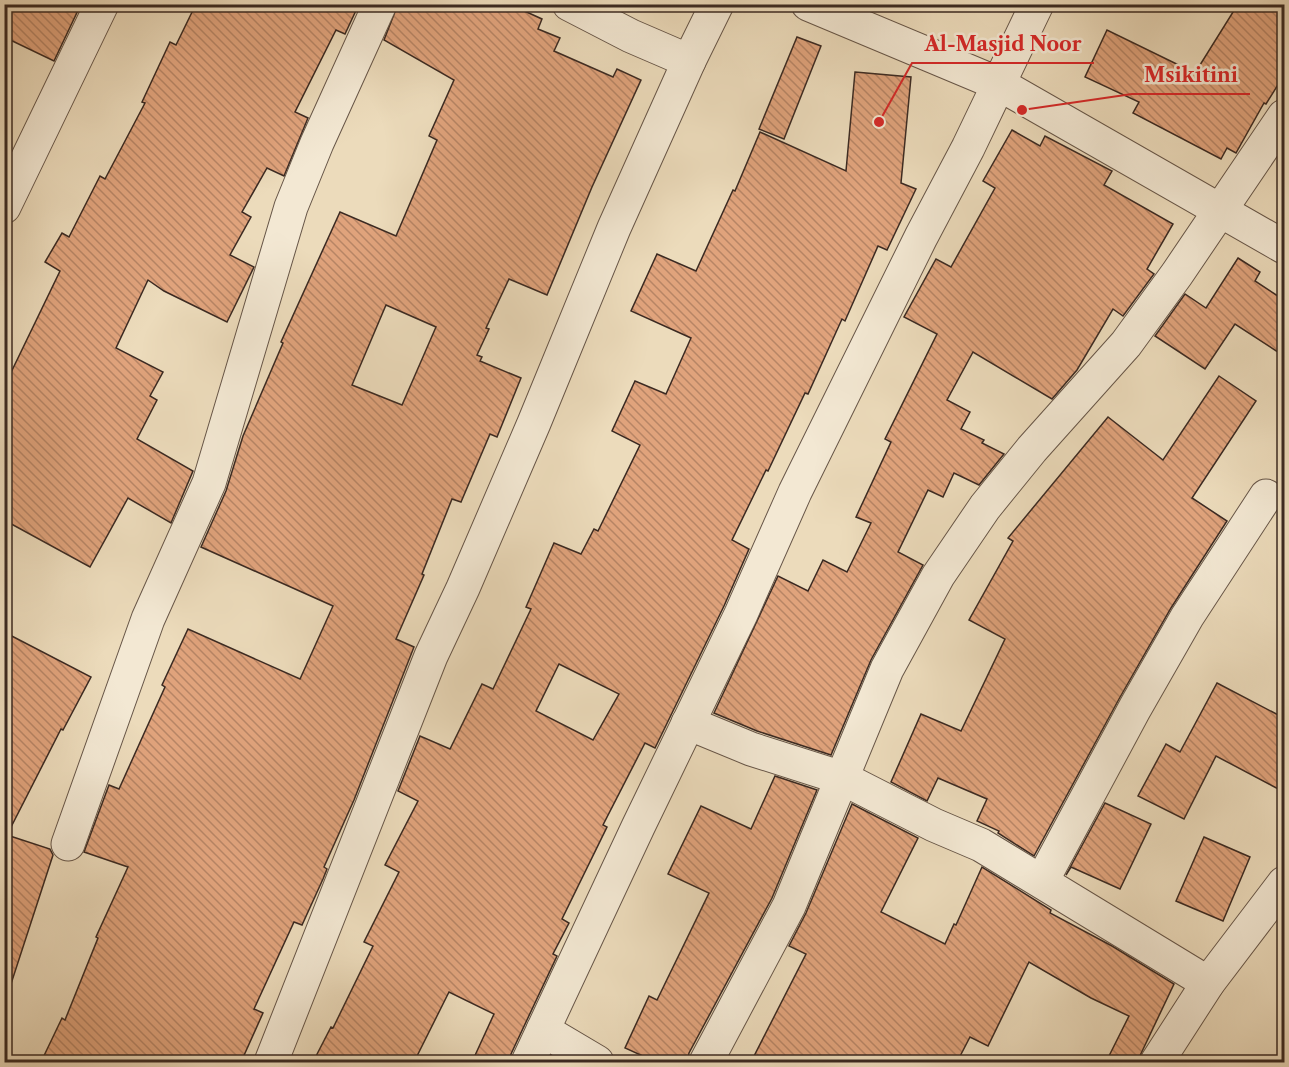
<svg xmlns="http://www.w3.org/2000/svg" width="1289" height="1067" font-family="'Libre Caslon Text',serif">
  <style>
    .building { fill: url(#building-back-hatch); stroke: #3b2a22; stroke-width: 1.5; fill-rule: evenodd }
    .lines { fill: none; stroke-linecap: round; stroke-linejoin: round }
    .minor-casing { stroke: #675648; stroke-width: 35 }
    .minor { stroke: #f3e8d3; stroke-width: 33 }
    .leader { fill: none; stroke: #d62828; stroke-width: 2 }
    .callout-dot { fill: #d62828; stroke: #f3e8d3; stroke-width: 2 }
    .callout-label { font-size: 20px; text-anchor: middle; font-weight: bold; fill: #d62828; stroke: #f3e8d3; stroke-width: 5; stroke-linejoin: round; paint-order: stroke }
  </style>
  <defs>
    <pattern id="building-back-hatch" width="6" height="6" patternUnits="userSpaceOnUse" patternTransform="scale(1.5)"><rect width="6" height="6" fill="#e0a37c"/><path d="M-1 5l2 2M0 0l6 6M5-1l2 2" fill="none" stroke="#b78565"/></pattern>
  </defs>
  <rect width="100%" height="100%" fill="#ecdbbb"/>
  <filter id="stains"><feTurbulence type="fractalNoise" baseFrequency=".00333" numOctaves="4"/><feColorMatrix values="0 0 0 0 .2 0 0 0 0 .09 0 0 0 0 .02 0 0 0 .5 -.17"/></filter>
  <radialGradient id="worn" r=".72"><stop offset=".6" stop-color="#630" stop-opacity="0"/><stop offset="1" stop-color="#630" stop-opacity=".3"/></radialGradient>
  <g class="building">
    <polygon points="4,4 81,4 54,61 4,37"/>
    <polygon points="196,4 359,4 345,34 336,30 295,112 308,118 284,176 267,168 242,212 251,217 230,255 254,267 227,322 164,291 148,280 116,348 163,372 150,396 157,400 137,439 193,471 171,523 128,498 90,567 4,520 4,387 60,271 45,262 62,233 69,237 100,176 105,179 145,103 142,102 170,42 176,45"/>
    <path d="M398 4H509L542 19 538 29 560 38 554 51 613 77 617 69 641 80 592 187 547 295 509 279 486 328 489 329 477 355 482 357 480 361 521 378 497 437 490 434 461 502 452 499 422 574 424 575 396 639 414 647 354 800 324 867 327 869 323 879 302 925 294 922 254 1009 263 1013 241 1062H41L62 1018 65 1020 98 938 96 937 128 867 84 852 109 785 119 789 165 687 162 685 188 629 300 679 333 606 201 547 226 491 243 436 283 343 281 342 340 212 396 236 437 140 429 136 454 80 384 40ZM386 305 436 327 402 405 352 385Z"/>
    <polygon points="1238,4 1284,4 1284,75 1266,104 1264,103 1236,153 1227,148 1221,159 1133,113 1139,102 1085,77 1107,30 1195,73"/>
    <polygon points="797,37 821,46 784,139 759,129"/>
    <path d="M855 72 911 77 901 183 916 189 887 250 878 246 845 321 842 319 808 394 805 393 768 471 766 470 732 540 749 549 724 606 655 748 645 743 603 825 607 827 562 919 569 923 553 954 557 956 511 1054 509 1062H472L494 1014 449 992 414 1062H313L331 1027 333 1028 373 946 364 942 399 872 385 865 418 801 398 791 420 736 450 749 482 684 493 689 531 609 526 607 554 543 581 554 594 529 598 531 640 445 612 431 635 381 666 394 691 338 631 311 657 254 696 271 733 190 735 191 760 132 846 171ZM559 664 619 694 593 740 536 711Z"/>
    <polygon points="1012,130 1040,146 1045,136 1112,171 1104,185 1173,224 1147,269 1154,274 1123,316 1113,309 1077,370 1052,399 973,352 947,400 970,412 961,429 984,440 982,443 1004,454 979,485 954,473 943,497 928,490 898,552 923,565 871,660 831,755 757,731 714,713 778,576 808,591 823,560 847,572 871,523 856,517 891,442 885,439 937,334 904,317 936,259 951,267 995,188 983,181"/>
    <polygon points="1238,258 1260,272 1255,281 1284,300 1284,356 1235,324 1205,369 1155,336 1185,294 1206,308"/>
    <polygon points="1219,376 1256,401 1192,498 1227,521 1171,608 1119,699 1034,856 998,833 999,831 977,821 987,799 938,778 927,801 891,782 921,714 961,731 1005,639 969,620 1013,541 1008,538 1108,417 1163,460"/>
    <polygon points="4,632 91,677 63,730 61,729 7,835 50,849 53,855 10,987 4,986"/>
    <polygon points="1217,683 1284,718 1284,792 1216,756 1184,819 1138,796 1166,744 1180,752"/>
    <polygon points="775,776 817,790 772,898 689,1053 687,1062 656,1062 625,1048 649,996 657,1000 709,893 668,874 701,806 751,829"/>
    <polygon points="1105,803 1151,824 1120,889 1071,867 1066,875"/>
    <polygon points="852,804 918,838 881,912 945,944 954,924 956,925 982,867 1051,910 1050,913 1112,946 1174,984 1137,1062 1106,1062 1129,1016 1091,998 1029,962 988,1046 970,1037 957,1062 751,1062 806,954 789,946 806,913"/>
    <polygon points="1204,837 1250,857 1223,921 1176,901"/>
  </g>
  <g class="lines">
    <defs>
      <g id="minor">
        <polyline points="569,4 631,36 689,61"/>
        <polyline points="808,4 999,84 1284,247"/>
        <polyline points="4,207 102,4"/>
        <polyline points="688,723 751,749 842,778 934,825 981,845 1208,983"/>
        <polyline points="68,844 148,619 209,483 291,207 317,143 380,4"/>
        <polyline points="1042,881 1135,708 1187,617 1266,496"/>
        <polyline points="543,1030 597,1062"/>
        <polyline points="271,1062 431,656 463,588 534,423 614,228 689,61 717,4"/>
        <polyline points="528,1062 638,827 741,614 795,492 921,237 968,148 1037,4"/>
        <polyline points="706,1062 789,906 887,669 938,576 985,507 1032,449 1126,344 1177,274 1284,116"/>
        <polyline points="1157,1062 1208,983 1284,883"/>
      </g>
    </defs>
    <use href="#minor" class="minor-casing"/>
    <use href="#minor" class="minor"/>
  </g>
  <path class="leader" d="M879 122L912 63H1094M1022 110L1132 94H1250"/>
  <g class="callout-dot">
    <circle cx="879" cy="122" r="6"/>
    <circle cx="1022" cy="110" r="6"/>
  </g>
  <g class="callout-label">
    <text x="1003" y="51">Al-Masjid Noor</text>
    <text x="1191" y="82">Msikitini</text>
  </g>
  <rect width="1289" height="1067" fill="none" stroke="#ecdbbb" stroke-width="24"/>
  <rect x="6" y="6" width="1277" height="1055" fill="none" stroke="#3b2a22" stroke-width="3"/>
  <rect x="12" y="12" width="1265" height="1043" fill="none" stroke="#3b2a22" stroke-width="1.5"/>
  <rect width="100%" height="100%" filter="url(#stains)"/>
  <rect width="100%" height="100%" fill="url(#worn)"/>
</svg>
